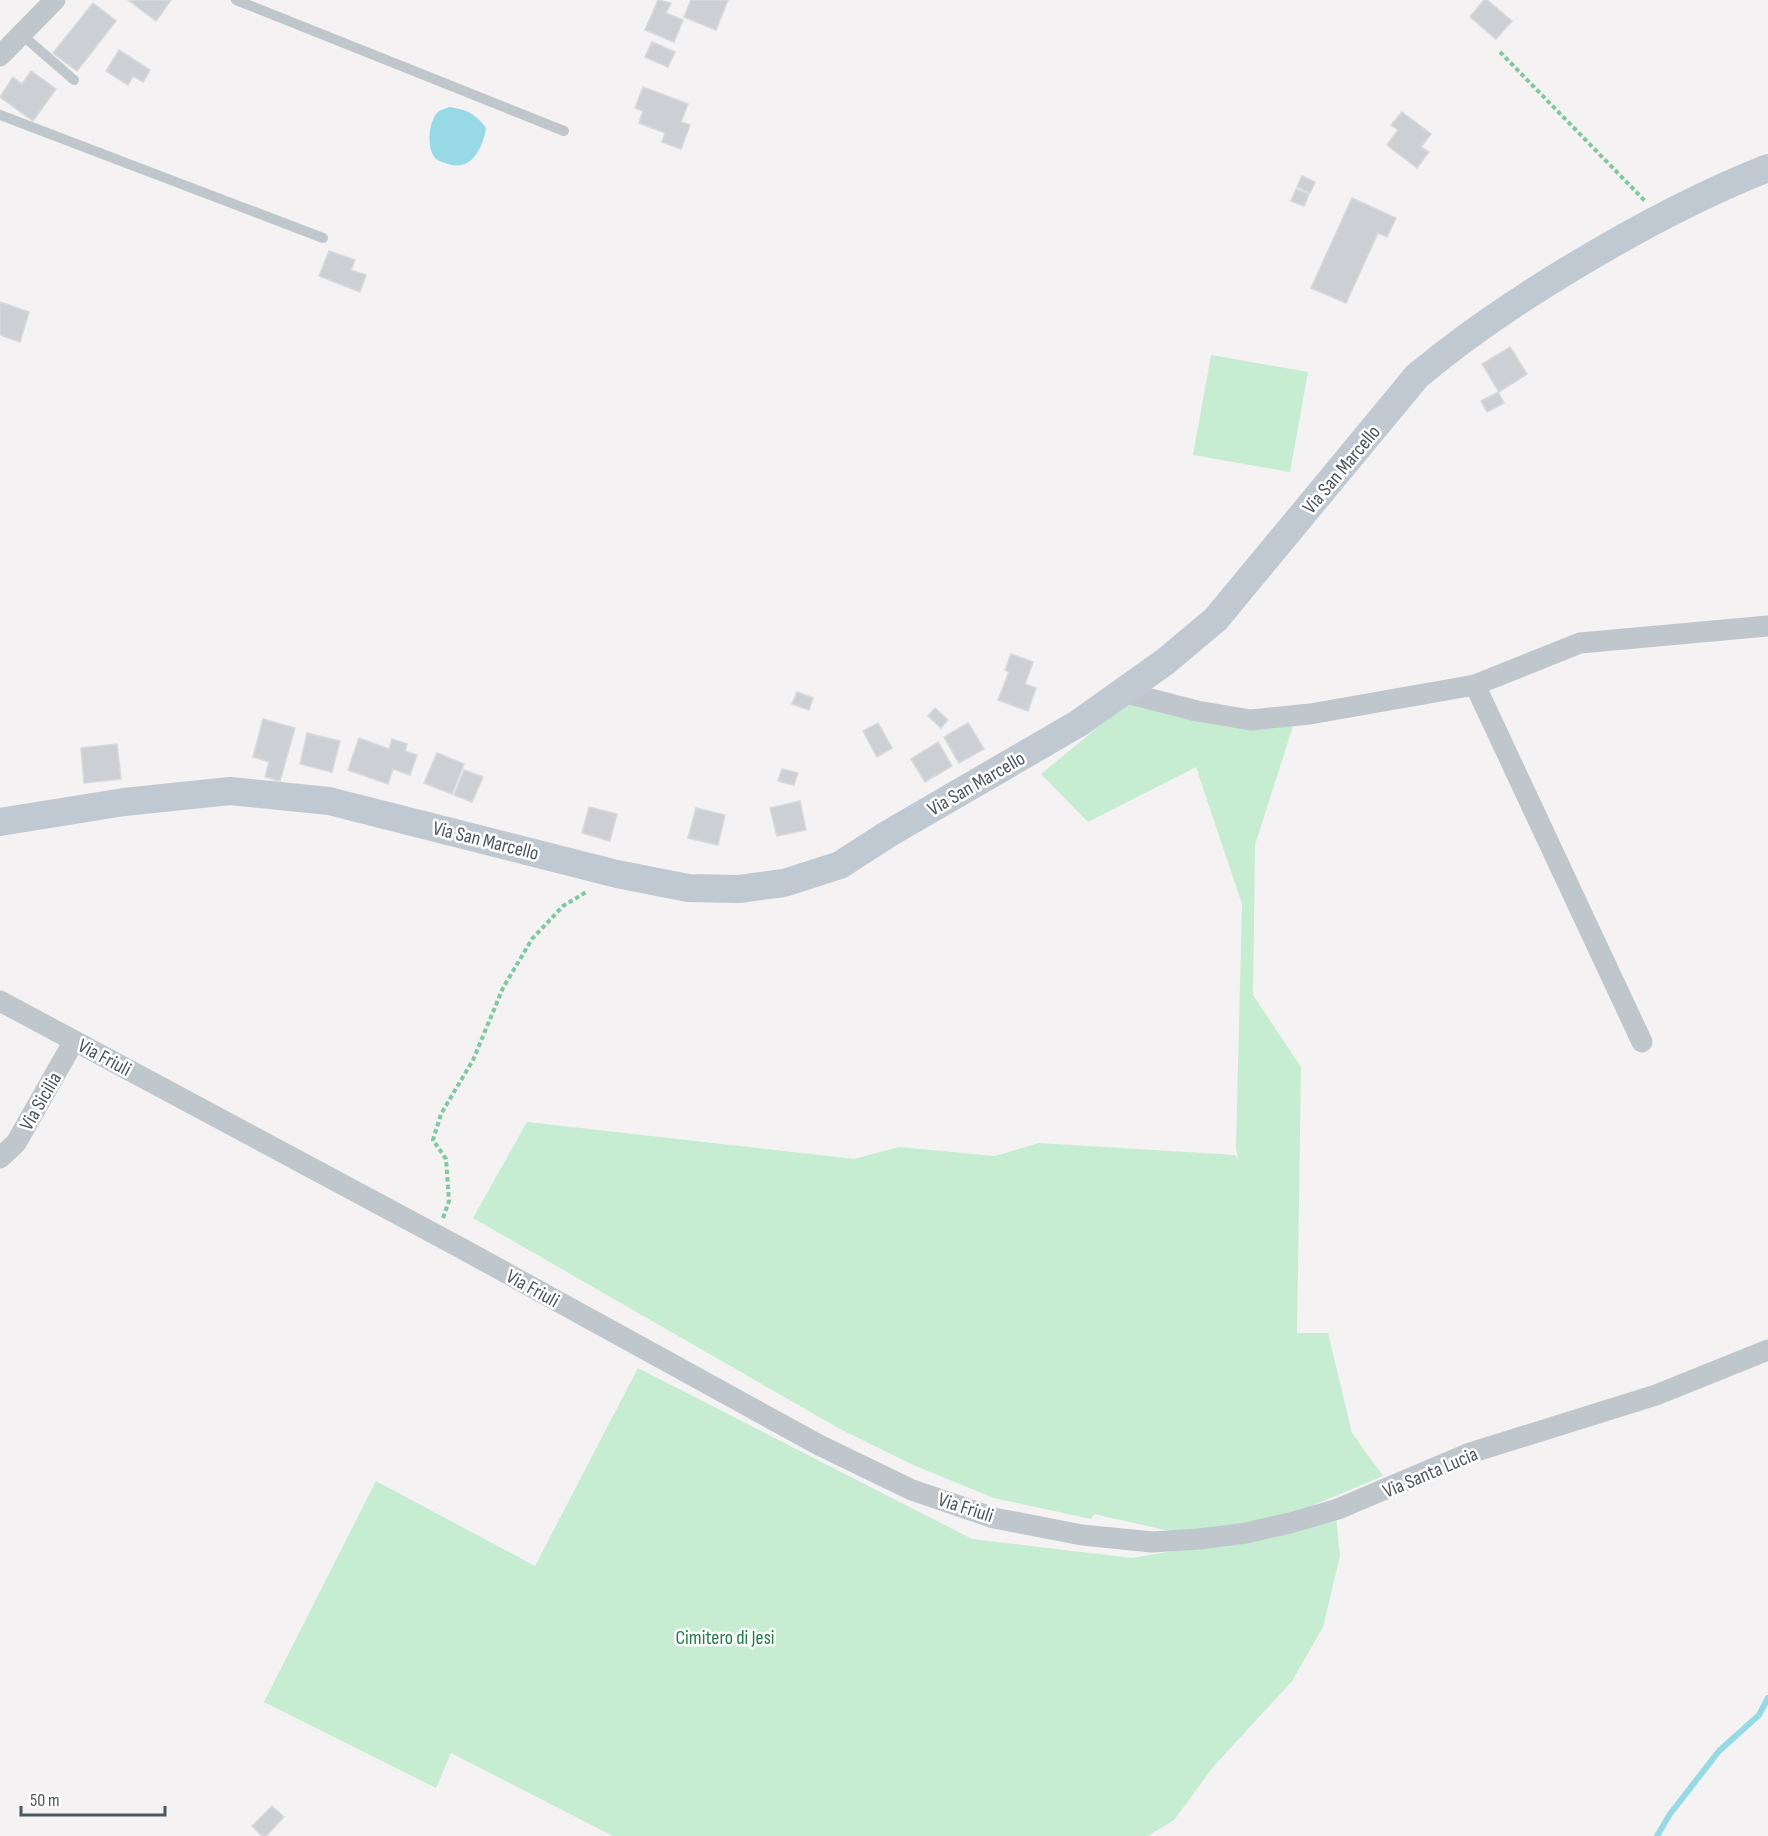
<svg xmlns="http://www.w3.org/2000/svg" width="1768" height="1836" font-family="'Sofia Sans Condensed',sans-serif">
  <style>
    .green { fill: #c6ecd2 }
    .water { fill: #97dae5 }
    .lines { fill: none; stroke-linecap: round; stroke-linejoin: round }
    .stream { stroke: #97dae5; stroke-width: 6 }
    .building { fill: #cccfd4; stroke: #d7d9dc; stroke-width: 1.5 }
    .path { stroke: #80c8a0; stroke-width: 4; stroke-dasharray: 4.5 3; stroke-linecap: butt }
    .service { stroke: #bfc7cd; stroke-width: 10 }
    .minor { stroke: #bfc7cd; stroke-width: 21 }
    .secondary { stroke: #c0c9d1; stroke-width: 28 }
    .labels { text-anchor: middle; stroke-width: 5; stroke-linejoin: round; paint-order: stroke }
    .street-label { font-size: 20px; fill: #4b565e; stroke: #fff }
    .park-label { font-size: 20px; fill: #217a48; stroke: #fff }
  </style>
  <rect width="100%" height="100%" fill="#f4f2f2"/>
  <g class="green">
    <polygon points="1211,355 1308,372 1290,472 1193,455"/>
    <polygon points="1131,700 1293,726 1255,845 1253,995 1301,1067 1297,1333 1328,1333 1352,1433 1383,1476 1285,1517 1174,1532 1094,1514 1091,1519 994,1498 911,1464 840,1429 473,1218 527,1122 854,1159 899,1147 995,1156 1039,1143 1235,1155 1238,1159 1236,1148 1242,904 1196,767 1088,822 1041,774"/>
    <polygon points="638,1368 972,1539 1132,1558 1242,1539 1336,1516 1340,1556 1323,1627 1292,1681 1214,1766 1174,1820 1148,1836 613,1836 451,1753 436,1788 264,1702 376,1481 535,1566"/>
  </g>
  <path class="water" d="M449 107C466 109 476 114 486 128 483 147 472 172 448 164 443 162 438 161 435 158 427 148 428 123 437 113 439 110 446 109 449 107Z"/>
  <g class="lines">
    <polyline class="stream" points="1657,1836 1670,1814 1719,1751 1759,1715 1768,1698"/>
  </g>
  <g class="building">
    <polygon points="128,0 171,0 156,21"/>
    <polygon points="658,0 671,3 666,13 683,20 674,42 645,30"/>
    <polygon points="691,0 728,0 716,30 684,17"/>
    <polygon points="1484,0 1487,0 1512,21 1496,39 1470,17"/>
    <polygon points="93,3 116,21 77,71 53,53"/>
    <polygon points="652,42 675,52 668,67 645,57"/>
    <polygon points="119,50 150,70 143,82 133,76 128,85 106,71"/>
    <polygon points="31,71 56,89 33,121 0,97 13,77 22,84"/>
    <polygon points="643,87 688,104 681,122 690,125 681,149 662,142 665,133 639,123 643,111 635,108"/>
    <polygon points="1402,112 1431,134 1421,147 1429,152 1417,168 1387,145 1398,130 1391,125"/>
    <polygon points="1302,176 1315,182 1310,193 1297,187"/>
    <polygon points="1296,189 1309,194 1304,206 1291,201"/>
    <polygon points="1352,198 1396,218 1387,237 1378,233 1346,303 1311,288"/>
    <polygon points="329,251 355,260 351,270 366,275 360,292 319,276"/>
    <polygon points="0,302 29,312 20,342 0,335"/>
    <polygon points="1510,347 1527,374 1499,392 1482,364"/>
    <polygon points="1498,392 1504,403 1487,412 1481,401"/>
    <polygon points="1011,654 1033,662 1025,684 1036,688 1028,711 998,700 1009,672 1005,670"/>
    <polygon points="797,692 813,698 809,710 792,704"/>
    <polygon points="935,708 948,720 941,728 928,716"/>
    <polygon points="263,719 295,728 280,781 265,777 269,762 253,757"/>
    <polygon points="878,723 892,748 877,757 863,731"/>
    <polygon points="968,723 984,749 959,763 944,737"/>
    <polygon points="307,733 340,741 332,772 300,764"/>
    <polygon points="359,738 389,749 392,739 407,744 405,751 417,755 410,775 393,769 388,784 348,770"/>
    <polygon points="938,742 952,766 925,782 911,759"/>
    <polygon points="117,744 121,779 84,783 81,748"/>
    <polygon points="437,753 464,764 452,794 424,783"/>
    <polygon points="782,769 798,773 794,785 778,781"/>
    <polygon points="464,770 483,777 472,802 454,795"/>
    <polygon points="800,801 806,830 777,836 770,808"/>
    <polygon points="589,807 617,814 610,841 582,833"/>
    <polygon points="696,808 725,815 718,845 688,838"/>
    <polygon points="272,1806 284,1817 266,1836 262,1836 252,1826"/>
  </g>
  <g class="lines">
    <g class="path">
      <polyline points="1500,52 1645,201"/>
      <polyline points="443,1218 449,1201 446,1159 433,1140 441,1114 473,1060 503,988 532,939 563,906 588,891"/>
    </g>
    <g class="service">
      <polyline points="236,0 564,131"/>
      <polyline points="21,34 74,80"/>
      <polyline points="0,115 323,238"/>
    </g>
    <g class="minor">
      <polyline points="0,56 55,0"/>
      <polyline points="1475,685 1580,643 1768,626"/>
      <polyline points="1123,692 1197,711 1251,720 1310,714 1475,685 1642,1042"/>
      <polyline points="0,1001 459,1247 819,1445 912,1490 994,1518 1082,1535 1152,1542 1199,1539 1246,1533 1290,1523 1338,1509 1470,1453 1656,1395 1768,1350"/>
      <polyline points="0,1158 16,1143 74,1041"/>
    </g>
    <path class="secondary" d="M0 822 124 802 230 791 329 801 617 874 688 888 739 889 784 883 840 865 888 834 1079 723 1166 661 1216 619 1417 376C1466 335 1518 300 1573 267 1636 229 1699 195 1768 168"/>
  </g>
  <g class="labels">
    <g class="street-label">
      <text transform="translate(1341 469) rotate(-50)" y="7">Via San Marcello</text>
      <text transform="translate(976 783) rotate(-30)" y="7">Via San Marcello</text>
      <text transform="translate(486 840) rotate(14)" y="7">Via San Marcello</text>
      <text transform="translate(105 1057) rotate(28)" y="7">Via Friuli</text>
      <text transform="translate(40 1101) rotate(-60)" y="7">Via Sicilia</text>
      <text transform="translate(533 1288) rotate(29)" y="7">Via Friuli</text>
      <text transform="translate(1430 1472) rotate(-23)" y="7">Via Santa Lucia</text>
      <text transform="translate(966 1507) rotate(18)" y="7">Via Friuli</text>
    </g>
    <g class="park-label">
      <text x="725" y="1644">Cimitero di Jesi</text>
    </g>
  </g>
  <path d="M21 1806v9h144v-9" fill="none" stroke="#4b565e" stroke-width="3"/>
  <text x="30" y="1806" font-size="18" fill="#4b565e" stroke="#ffffff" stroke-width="4.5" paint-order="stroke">50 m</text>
</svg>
